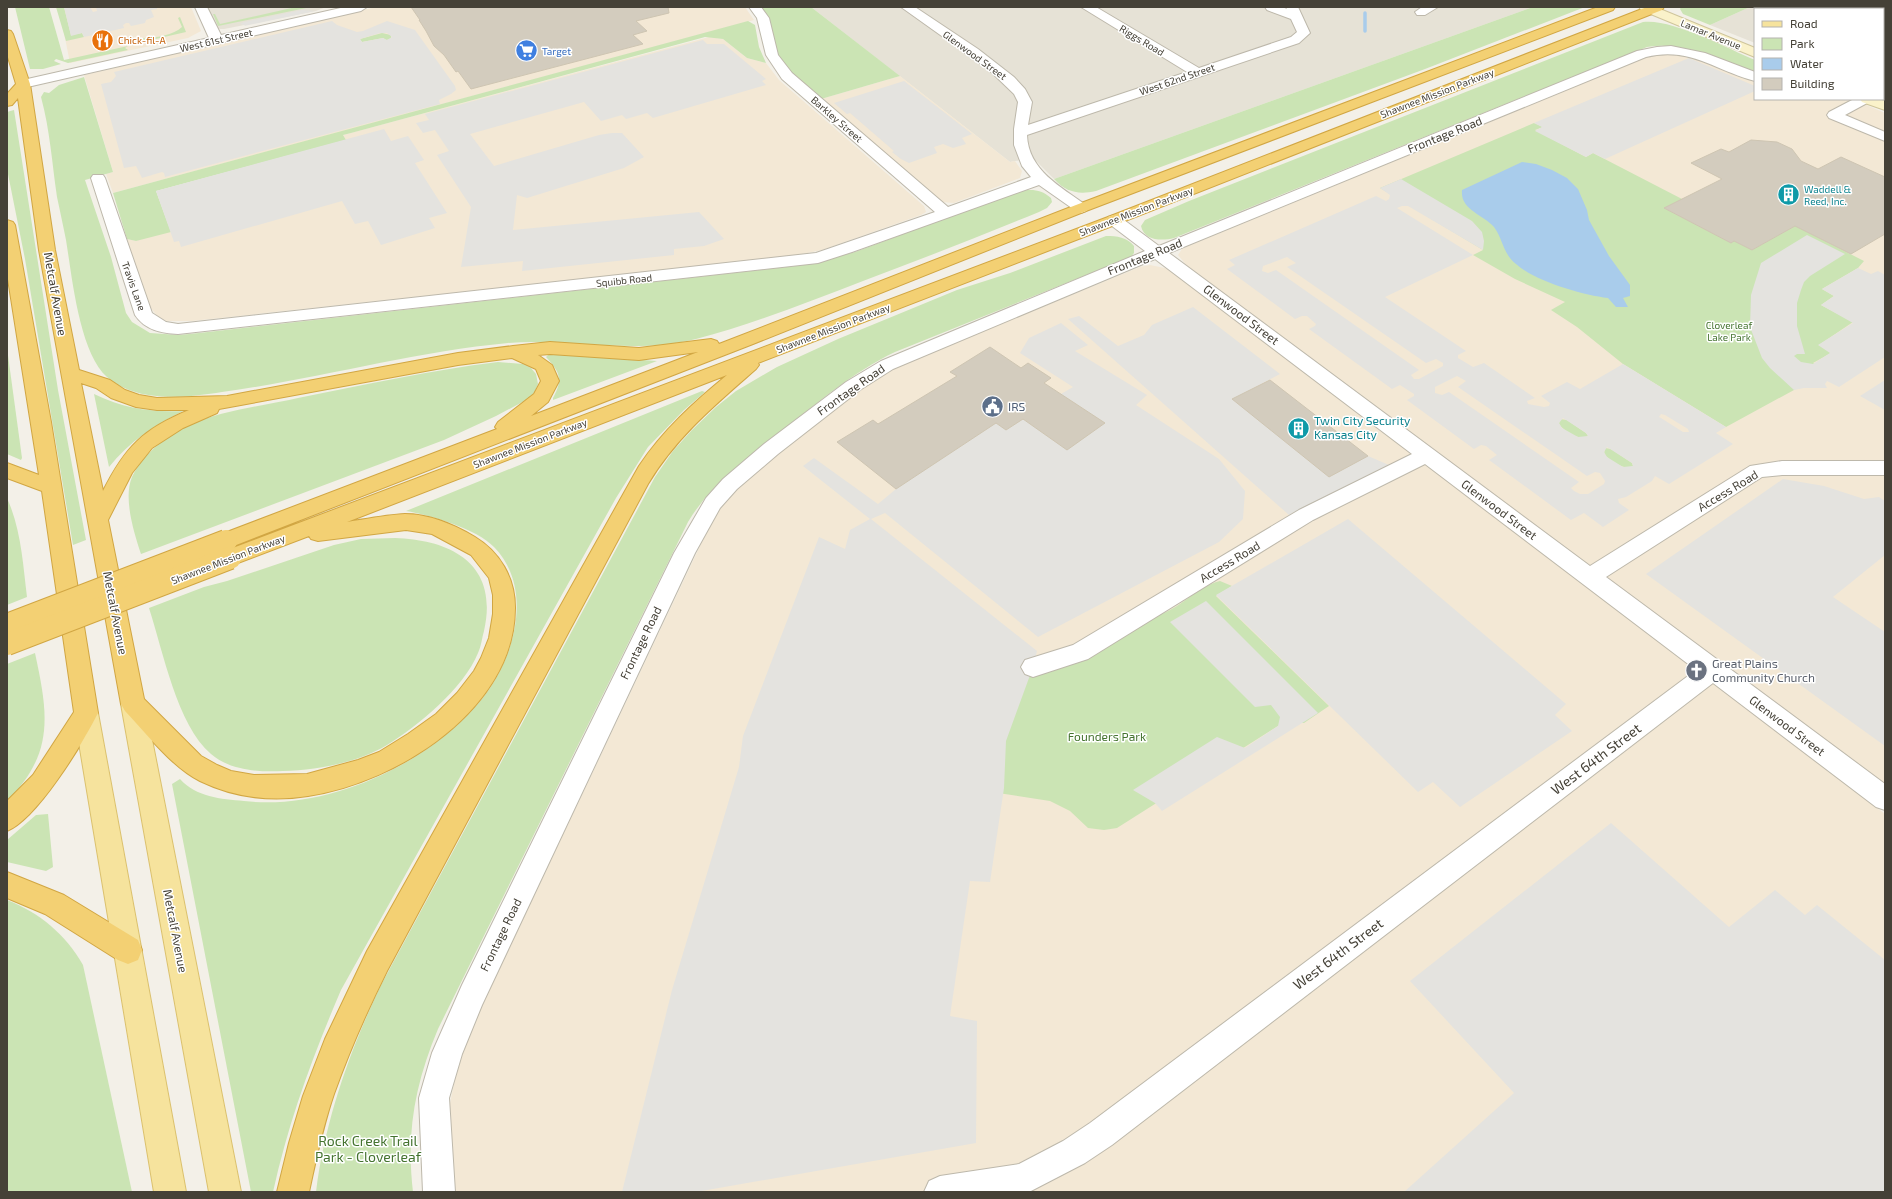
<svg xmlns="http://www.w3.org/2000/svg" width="1892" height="1199" font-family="'Exo 2',sans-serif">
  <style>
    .residential { fill: #e6e2d6 }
    .commercial { fill: #f3e8d5 }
    .green { fill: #cbe4b4 }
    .parking { fill: #e4e3df; fill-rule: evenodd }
    .water { fill: #a9cceb }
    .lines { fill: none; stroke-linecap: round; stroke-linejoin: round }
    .stream { stroke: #a9cceb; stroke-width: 3.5 }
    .building { fill: #d3ccbe; stroke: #cec5b2 }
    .street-casing { stroke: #bdb8ab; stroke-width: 2 }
    .secondary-casing { stroke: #cfc59b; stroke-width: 2 }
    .primary-casing { stroke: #dbc16e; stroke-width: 2 }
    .highway-casing { stroke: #d1a643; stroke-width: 2 }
    .street { fill: #fff; fill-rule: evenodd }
    .secondary { fill: #faf2ca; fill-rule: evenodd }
    .primary { fill: #f6e39d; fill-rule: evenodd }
    .highway { fill: #f3d073; fill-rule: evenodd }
    .highway-bridge-casing { stroke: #d1a643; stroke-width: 24; stroke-linecap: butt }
    .highway-bridge { stroke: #f3d073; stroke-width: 22 }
    .labels { text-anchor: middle; stroke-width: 3; stroke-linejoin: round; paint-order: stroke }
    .far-street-label { font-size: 10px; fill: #454137; stroke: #fff }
    .far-food-label { font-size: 10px; fill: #c56008; stroke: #fff; text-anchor: start }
    .far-shop-label { font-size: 10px; fill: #366cbe; stroke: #fff; text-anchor: start }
    .far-culture-label { font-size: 10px; fill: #0d838f; stroke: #fff; text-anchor: start }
    .far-park-label { font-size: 10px; fill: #44732f; stroke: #fff }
    .street-label { font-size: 12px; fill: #454137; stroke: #fff }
    .service-label { font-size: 12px; fill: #4e5e75; stroke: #fff; text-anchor: start }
    .culture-label { font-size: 12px; fill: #0d838f; stroke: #fff; text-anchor: start }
    .worship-label { font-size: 12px; fill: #5b616d; stroke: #fff; text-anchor: start }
    .park-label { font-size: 12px; fill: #44732f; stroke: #fff }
    .near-street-label { font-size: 14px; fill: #454137; stroke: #fff }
    .near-park-label { font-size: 14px; fill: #44732f; stroke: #fff }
  </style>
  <rect width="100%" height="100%" fill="#f3f0e8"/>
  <g class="residential">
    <polygon points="206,7 326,7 316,11 224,29 217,29"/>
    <polygon points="811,7 1533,7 1054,179 1033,158 1010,162"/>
    <polygon points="1750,7 1885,7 1885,99 1883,98 1883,9 1755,9 1755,43 1710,25"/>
  </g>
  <g class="commercial">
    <polygon points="56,7 191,7 201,31 188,38 70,63 62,23"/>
    <polygon points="376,7 745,7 754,20 113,193 106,174 113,172 84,75"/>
    <polygon points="709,37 723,39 747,58 766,63 779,80 924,206 926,212 921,215 822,250 788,257 192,321 166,321 159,318 149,306 127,239 136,241 345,139 343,135"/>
    <polygon points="1663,53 1683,53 1755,81 1755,99 1852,99 1885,113 1885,787 1187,266 1178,255 1182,249 1188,246 1650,56"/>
    <polygon points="900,76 1010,162 1015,161 1022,171 1020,178 954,203 942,202 821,99"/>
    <polygon points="1150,265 1165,268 1172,271 1885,814 1885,1192 455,1192 448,1130 450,1103 461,1050 710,525 725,501 742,483 794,442 800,434 870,383 892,370 913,360 1140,267"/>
  </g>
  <g class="green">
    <polygon points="15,7 49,7 64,60 128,46 125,48 128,50 68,63 56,59 54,61 61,64 43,69 30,69"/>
    <polygon points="56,7 64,7 71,35 82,33 84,37 66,41"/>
    <polygon points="296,7 311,7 218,26 213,14 215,14 220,24"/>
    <polygon points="759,7 811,7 900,76 821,99 802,84 780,61"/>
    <path d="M1533 7H1585L1425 69 1096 191C1078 195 1066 192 1054 179Z"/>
    <polygon points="1681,7 1750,7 1710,25 1683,14 1680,9"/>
    <path d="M180 17 186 32 138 43V38C150 39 173 36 182 27L178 18Z"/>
    <polygon points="748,21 755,25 759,47 766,63 747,58 723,39 705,37 351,133 343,135 346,140 156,191 171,232 136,241 127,239 113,193"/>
    <path d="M1643 22C1671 18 1727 48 1755 60V74C1720 60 1685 41 1647 47L1174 238C1162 241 1144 241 1141 226L1145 220 1189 201Z"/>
    <polygon points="382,33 391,35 391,39 386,40 383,38 362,42 360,39"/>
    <path d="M84 77 113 172 85 180 111 257 126 313 132 322 150 333 179 335 199 333 804 265 855 252 1019 191C1032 189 1041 189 1051 198L1052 202 1047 208 1039 212C980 236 922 259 863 281 808 302 753 324 696 339 634 355 571 338 508 343 412 352 318 379 222 392 185 398 137 403 107 377 79 352 72 276 66 240 63 225 60 211 57 197 52 163 50 130 41 97L44 92 49 93 59 85Z"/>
    <polygon points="14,110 58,390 86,540 73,545 25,259 7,169 7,112"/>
    <polygon points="1534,123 1543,127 1535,130 1586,157 1593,153 1682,199 1664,208 1731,243 1734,241 1752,250 1795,226 1864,261 1858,268 1822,289 1834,296 1821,305 1853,322 1819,345 1831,353 1813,363 1823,369 1794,390 1726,427 1623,364 1577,327 1551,310 1565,302 1515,279 1473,255 1483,250 1380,188"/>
    <path d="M1106 236C1117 236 1127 237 1134 246V253L1131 257 895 352C853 372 819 402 783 430 747 459 712 482 688 522L438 1029C415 1084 406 1132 413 1192H316C325 1120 350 1050 381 985L655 477 673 451 692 430 716 407 736 391 777 367 838 339 957 290 1010 273Z"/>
    <polygon points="7,348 22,458 21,460 7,454"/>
    <path d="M549 354 643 360 657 361 553 400V398C564 379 559 371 546 357Z"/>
    <path d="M498 362 523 364 531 368 536 374 538 384 535 391 530 398 496 416 444 440 141 554C134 533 123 498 132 477 144 452 168 435 192 424 220 411 267 405 298 398 364 385 431 370 498 362Z"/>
    <path d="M702 391 705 392 684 410 648 447 616 498 341 990C312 1058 289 1120 273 1192H251L172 784 180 779C196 797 221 799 244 801 327 811 430 764 482 699 514 659 535 589 494 547 477 529 430 515 406 511Z"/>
    <path d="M94 394C125 409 149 412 183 411 154 425 129 442 109 467Z"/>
    <path d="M1560 419 1567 420 1586 433 1588 436C1578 441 1565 432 1559 424Z"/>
    <path d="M1605 448 1611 449 1632 463 1633 466C1624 471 1610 461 1604 454Z"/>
    <path d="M7 498C21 529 23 564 27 597L7 605Z"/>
    <path d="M395 538C453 540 499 565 484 631 482 638 481 647 478 653 464 688 418 726 387 745 357 763 317 770 283 771 259 772 231 771 211 754 177 725 163 651 149 608L204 587 227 581 334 545 361 539Z"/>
    <path d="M1220 581 1232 586 1216 596 1329 706 1304 723H1292L1278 726 1117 828 1104 830 1088 828 1070 811 1050 801 985 791 1006 687C1059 662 1112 635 1166 612 1186 603 1199 586 1220 581Z"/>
    <path d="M35 653C48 714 55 753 7 801V664Z"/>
    <polygon points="48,814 53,867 46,871 7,862 7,840 36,815"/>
    <path d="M7 900C40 913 65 934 83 965L132 1192H7Z"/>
  </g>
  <g class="parking">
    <polygon points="64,7 90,7 93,12 97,11 96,7 157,7 157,9 151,10 154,17 146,20 145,23 131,26 129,23 126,23 123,25 124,28 84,37 82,33 71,36"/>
    <polygon points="302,10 315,11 244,26 245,25 240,24 244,22"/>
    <path d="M332 21 337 25 357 32 363 31 387 21 415 30 455 86 456 90 451 94 439 100 440 104 165 177 164 173 162 172 142 178 136 166 124 168 101 84 111 82 116 76 114 72ZM380 33H387L392 37 387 40 383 38 362 42 360 39Z"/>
    <polygon points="703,40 707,44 724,44 766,79 762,81 766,85 653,118 647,113 626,119 622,115 601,121 584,102 470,134 494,166 599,135 612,133 622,133 644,157 624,168 527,198 517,195 513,230 699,212 724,239 704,246 674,249 674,255 522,271 523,261 461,267 471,207 437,155 449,151 435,130 423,133 416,123 429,120 425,114"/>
    <polygon points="1689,58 1755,86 1755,91 1605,159 1593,153 1586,157 1535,131 1542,127 1534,123"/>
    <polygon points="904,81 972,134 962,138 966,144 953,148 943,144 934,147 937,153 909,163 901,159 892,152 894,151 850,113 847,114 834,103"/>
    <polygon points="384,129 391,141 408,136 424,160 415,163 447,213 429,218 435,228 381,245 368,221 355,224 342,201 181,247 179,241 174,242 156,191"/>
    <path d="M1401 179 1472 221 1482 232 1484 241 1483 250 1408 206H1402L1397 208 1473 255 1385 297 1466 351 1458 355V358L1473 367 1484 363 1535 398 1527 401 1528 404 1544 407 1549 406 1550 403 1541 396 1567 382 1580 389 1623 364 1726 427 1716 433 1733 444 1669 484 1655 476 1652 481 1626 497 1618 499 1619 503 1629 510 1603 527 1584 513 1571 520 1489 460 1497 455 1486 446 1481 445 1474 449 1407 400 1414 396V394L1400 385 1392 389 1309 329 1315 326 1316 324 1307 316H1302L1295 319 1227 269 1235 265 1229 260 1376 196 1386 201 1389 199 1390 195 1380 188ZM1287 257 1296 263 1287 267 1426 363 1436 359 1443 363V366L1419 379H1414L1411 375 1419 370 1276 270 1268 273 1262 271 1263 266ZM1457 376 1466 381 1458 387 1587 476 1595 472 1600 473 1605 481 1604 484 1588 494H1580L1574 491 1571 488 1579 482 1449 392 1442 395 1435 393V387ZM1661 414 1665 415 1688 429 1689 432H1683L1661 418 1659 417ZM1563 418 1586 433 1588 436 1578 437 1562 428 1559 423ZM1607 447 1632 463 1633 466 1623 467 1607 457 1604 452Z"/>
    <polygon points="1807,235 1845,254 1810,276 1804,282 1801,290 1797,303 1797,326 1805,354 1797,354 1794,356 1801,362 1813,364 1830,353 1818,345 1853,323 1821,305 1834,296 1822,289 1858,268 1871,274 1878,271 1885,275 1885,357 1839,387 1827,381 1825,384 1827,388 1804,388 1794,390 1770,368 1762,358 1750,327 1751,295 1761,263"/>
    <polygon points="1193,307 1280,374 1233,399 1329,477 1368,456 1389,465 1289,515 1068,319 1079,316 1118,346 1144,335 1152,325"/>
    <polygon points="1061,323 1088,345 1075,351 1147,395 1136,405 1219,459 1245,491 1243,519 1219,542 1038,637 885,513 871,519 1037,651 1033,667 1006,741 1004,788 990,882 970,881 950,1016 977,1021 976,1143 696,1192 622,1192 672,990 739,767 743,736 819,537 845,549 850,530 870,519 803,466 814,458 878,504 896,489 996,423 1006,430 1023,419 1067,450 1105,423 1061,394 1073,387 1020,353 1029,338"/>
    <polygon points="1885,380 1885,410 1860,396"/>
    <polygon points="1783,479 1824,486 1864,499 1879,497 1885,501 1885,555 1833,597 1885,632 1885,746 1646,574"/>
    <polygon points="1348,519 1566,704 1555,715 1572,731 1460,807 1433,782 1418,792 1216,595"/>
    <polygon points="1206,601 1318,713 1162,811 1155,803 1133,790 1217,737 1245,748 1278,726 1280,717 1271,705 1255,707 1170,622"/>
    <polygon points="1611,823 1729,927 1775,890 1805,915 1817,905 1885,960 1885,1192 1404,1192 1514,1093 1410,981"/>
  </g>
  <path class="water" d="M1522 162 1536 164 1552 170 1567 178 1578 189 1587 210 1589 220 1609 256 1630 285V296L1623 298 1628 307H1616L1608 298C1582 295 1535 281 1516 264 1503 254 1503 239 1494 227 1483 214 1460 210 1462 190Z"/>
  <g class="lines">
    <polyline class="stream" points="1365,13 1365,31"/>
  </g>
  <g class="building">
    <polygon points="411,7 668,7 669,13 636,21 647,31 633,35 643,44 471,89 458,71 456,72 444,55 434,46 426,31 419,20 420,20"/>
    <polygon points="1751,140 1777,142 1792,149 1801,161 1818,169 1841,157 1885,177 1885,234 1851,254 1795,226 1752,250 1734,241 1731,243 1664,208 1722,179 1691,163 1721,149 1729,152"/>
    <polygon points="990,347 1021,368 1028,363 1051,378 1044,383 1105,423 1067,450 1023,419 1006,430 996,423 896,489 837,442 873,420 878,424 957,376 950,372"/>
    <polygon points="1270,380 1368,456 1329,477 1232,399"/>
  </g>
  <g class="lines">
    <defs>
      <g id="street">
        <polygon points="195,7 207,7 221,35 345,7 367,7 361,11 23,88 18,87 16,84 18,81 23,80 209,38"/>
        <path d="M749 7H761L769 18 778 55 792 73 948 207 1031 177 1022 166 1014 145V129L1018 102 1014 94 988 69 901 7H915L978 49 1014 77 1025 89 1032 102 1028 125 1187 72 1081 7H1096L1199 68 1291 37 1297 32 1291 19 1267 10 1265 7H1282L1287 9 1286 7H1298L1310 33 1299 43 1027 135C1028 170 1061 187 1086 205L1089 208 1086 211 1081 213 1076 211 1039 185 852 252 818 263 178 334C161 333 145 330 135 315L91 178 93 175H103L105 178 152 313 166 322 178 324 816 253 935 212 782 79 766 55 757 18Z"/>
        <polygon points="1422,7 1438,7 1425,15 1417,15 1415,12"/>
        <polygon points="1883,40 1885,41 1885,49 1883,48"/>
        <path d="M1671 46 1705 53 1755 72V81C1716 71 1690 46 1646 57L1169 253 1590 566 1750 466 1782 461H1885V475H1782L1762 477 1606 577 1885 784V810L1876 807 1713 683 1112 1145 1085 1163 1029 1192H924L929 1181 940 1176 1019 1164 1063 1141 1090 1123 1696 670 1425 464 1313 520 1088 659 1033 677 1025 674 1021 667 1025 660 1073 645 1299 510 1412 454 1155 259 893 369 860 390 778 454 737 489 720 508 695 553 482 1005 462 1054 449 1098 455 1192H423L419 1098 432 1053 462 985 674 553 706 498 723 479 764 444 846 382 881 361 1145 251 1108 223 1106 220 1108 217 1114 215 1120 217 1159 246 1637 51 1657 47Z"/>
        <polygon points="1854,99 1871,99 1869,102 1845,115 1885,132 1885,141 1829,118 1827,115 1829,112"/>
      </g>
      <g id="secondary">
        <polygon points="1639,7 1655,7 1755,48 1755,57 1641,10"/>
        <polygon points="1860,99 1879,99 1885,101 1885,110 1862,102"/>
      </g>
      <g id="primary">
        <polygon points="133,694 141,697 145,704 241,1192 209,1192 121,704 125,697"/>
        <polygon points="86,703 94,706 98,713 186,1192 154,1192 74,713 78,706"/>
      </g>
      <g id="highway">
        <path d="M1598 7H1615L1613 10 1086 211 753 344 226 549 219 547 215 541 219 535 497 429 495 427 498 422 534 394 541 381 536 369 512 358 458 365 219 409 217 413 183 428 152 448 132 473 108 520 144 699 201 756 217 765 231 771 254 775 307 774 358 760 379 752 408 734 436 714 457 693 474 671 481 658 489 638 493 614V595L489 578 471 555 432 534 406 530 318 541 311 539 309 536 230 566 222 564 219 558 222 552 1108 217 1647 7H1664L1662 10 1120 223 758 363 759 365 756 369C716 404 676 437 648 484L387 971C367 1011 349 1052 334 1094 323 1126 316 1159 309 1192H277L289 1143 303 1096 325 1039 367 951 639 466C663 430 694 402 727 375L347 522C366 519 386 515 405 514 429 514 455 525 475 537 500 552 515 578 515 607 516 708 397 783 308 796 271 802 233 797 200 781 173 768 146 733 125 711L121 704 39 250 18 98 12 105 7 106V94L16 84 7 54V30L11 31 13 34 30 84 55 250 79 370 110 380 125 390 139 395 157 398 227 396 458 353 513 346 550 342 639 348 711 339 717 341 719 344 1076 205ZM698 352 531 416 548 402 559 381 552 365 538 355 550 354 639 360ZM81 383 96 388 111 398 136 407 157 410H189C143 429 125 447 103 491Z"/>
        <path d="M7 220 13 222 15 225 51 422 98 713C83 743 37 819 7 831V801L33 775 74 712 42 491 7 478V463L39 475 7 273Z"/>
        <polygon points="7,872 64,895 138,940 142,950 138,960 128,964 118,960 45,914 7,898"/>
      </g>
    </defs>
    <use href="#street" class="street-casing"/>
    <use href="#secondary" class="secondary-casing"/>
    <use href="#primary" class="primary-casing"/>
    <use href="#highway" class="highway-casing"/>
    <use href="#street" class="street"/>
    <use href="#secondary" class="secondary"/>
    <use href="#primary" class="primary"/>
    <use href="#highway" class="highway"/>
    <defs>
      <g id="highway-bridge">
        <polyline points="7,625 226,541"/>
        <polyline points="7,644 230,558"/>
      </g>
    </defs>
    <use href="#highway-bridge" class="highway-bridge-casing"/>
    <use href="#highway-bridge" class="highway-bridge"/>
  </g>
  <defs>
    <symbol id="restaurant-disc" viewBox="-11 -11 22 22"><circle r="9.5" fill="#e8710a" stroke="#fff"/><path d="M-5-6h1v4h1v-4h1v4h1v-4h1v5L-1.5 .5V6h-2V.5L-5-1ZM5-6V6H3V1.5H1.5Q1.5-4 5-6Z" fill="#fff"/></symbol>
    <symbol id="supermarket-disc" viewBox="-11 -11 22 22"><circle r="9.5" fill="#3f7fe0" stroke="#fff"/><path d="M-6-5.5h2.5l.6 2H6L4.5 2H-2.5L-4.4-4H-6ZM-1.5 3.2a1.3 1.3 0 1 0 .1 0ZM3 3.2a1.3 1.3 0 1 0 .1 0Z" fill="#fff"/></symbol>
    <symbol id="building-disc" viewBox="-11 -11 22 22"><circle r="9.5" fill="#0f9aa8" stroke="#fff"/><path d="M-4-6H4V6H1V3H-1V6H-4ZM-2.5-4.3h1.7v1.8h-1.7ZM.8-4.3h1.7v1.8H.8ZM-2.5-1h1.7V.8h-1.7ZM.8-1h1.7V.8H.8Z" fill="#fff"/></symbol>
    <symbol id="civic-disc" viewBox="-11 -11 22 22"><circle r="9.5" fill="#5c6f8a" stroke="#fff"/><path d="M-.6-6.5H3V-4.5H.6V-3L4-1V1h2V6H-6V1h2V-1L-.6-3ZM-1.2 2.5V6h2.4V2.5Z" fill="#fff"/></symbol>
    <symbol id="church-disc" viewBox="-11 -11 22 22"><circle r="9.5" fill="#6b7280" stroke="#fff"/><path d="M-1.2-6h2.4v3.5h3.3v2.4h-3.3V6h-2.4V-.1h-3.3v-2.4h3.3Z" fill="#fff"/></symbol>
  </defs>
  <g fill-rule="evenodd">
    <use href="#restaurant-disc" x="90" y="28" width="25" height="25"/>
    <use href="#supermarket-disc" x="514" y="38" width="25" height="25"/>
    <use href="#building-disc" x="1776" y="182" width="25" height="25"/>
    <use href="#civic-disc" x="980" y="394" width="25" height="25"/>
    <use href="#building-disc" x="1286" y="416" width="25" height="25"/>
    <use href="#church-disc" x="1684" y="658" width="25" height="25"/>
  </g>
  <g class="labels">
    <g class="far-street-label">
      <text transform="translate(1711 34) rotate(22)" y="4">Lamar Avenue</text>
      <text transform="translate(216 40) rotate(-13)" y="4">West 61st Street</text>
      <text transform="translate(1142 40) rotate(31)" y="4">Riggs Road</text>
      <text transform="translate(975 55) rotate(36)" y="4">Glenwood Street</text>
      <text transform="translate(1177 79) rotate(-19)" y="4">West 62nd Street</text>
      <text transform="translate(1437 93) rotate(-21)" y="4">Shawnee Mission Parkway</text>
      <text transform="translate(837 119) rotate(41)" y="4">Barkley Street</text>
      <text transform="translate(1136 211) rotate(-21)" y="4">Shawnee Mission Parkway</text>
      <text transform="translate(624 280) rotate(-6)" y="4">Squibb Road</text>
      <text transform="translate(134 286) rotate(70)" y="4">Travis Lane</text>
      <text transform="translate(833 328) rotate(-21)" y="4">Shawnee Mission Parkway</text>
      <text transform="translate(530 443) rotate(-21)" y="4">Shawnee Mission Parkway</text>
      <text transform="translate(228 559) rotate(-21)" y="4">Shawnee Mission Parkway</text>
    </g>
    <g class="far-food-label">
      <text x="118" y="44">Chick-fil-A</text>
    </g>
    <g class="far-shop-label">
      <text x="542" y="55">Target</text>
    </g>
    <g class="far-culture-label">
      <text x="1804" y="193">Waddell &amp;<tspan x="1804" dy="12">Reed, Inc.</tspan></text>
    </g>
    <g class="far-park-label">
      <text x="1729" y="329">Cloverleaf<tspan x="1729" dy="12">Lake Park</tspan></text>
    </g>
    <g class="street-label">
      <text transform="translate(1445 135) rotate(-22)" y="4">Frontage Road</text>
      <text transform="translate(1145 257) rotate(-22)" y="4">Frontage Road</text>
      <text transform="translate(55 294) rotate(80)" y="4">Metcalf Avenue</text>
      <text transform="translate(1241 315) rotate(37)" y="4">Glenwood Street</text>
      <text transform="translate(851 390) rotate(-35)" y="4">Frontage Road</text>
      <text transform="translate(1728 491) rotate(-31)" y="4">Access Road</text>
      <text transform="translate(1499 510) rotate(37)" y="4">Glenwood Street</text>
      <text transform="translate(1230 562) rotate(-31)" y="4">Access Road</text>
      <text transform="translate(115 613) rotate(79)" y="4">Metcalf Avenue</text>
      <text transform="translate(641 643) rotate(-64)" y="4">Frontage Road</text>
      <text transform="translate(1787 726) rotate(37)" y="4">Glenwood Street</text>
      <text transform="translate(175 931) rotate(79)" y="4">Metcalf Avenue</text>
      <text transform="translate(501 935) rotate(-64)" y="4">Frontage Road</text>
    </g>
    <g class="service-label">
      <text x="1008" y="411">IRS</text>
    </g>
    <g class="culture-label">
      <text x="1314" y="425">Twin City Security<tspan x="1314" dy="14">Kansas City</tspan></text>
    </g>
    <g class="worship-label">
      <text x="1712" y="668">Great Plains<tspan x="1712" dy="14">Community Church</tspan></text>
    </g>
    <g class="park-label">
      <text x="1107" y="741">Founders Park</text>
    </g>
    <g class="near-street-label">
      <text transform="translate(1596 759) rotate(-37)" y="5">West 64th Street</text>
      <text transform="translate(1338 954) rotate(-37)" y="5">West 64th Street</text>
    </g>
    <g class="near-park-label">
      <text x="368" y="1146">Rock Creek Trail<tspan x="368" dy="16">Park - Cloverleaf</tspan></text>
    </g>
  </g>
  <rect width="1892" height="1199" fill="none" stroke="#454137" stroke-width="16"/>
  <rect x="1754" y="8" width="130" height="92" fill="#ffffff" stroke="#b5b3af"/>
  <rect x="1762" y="21" width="20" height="6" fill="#f6e39d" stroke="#b5b3af"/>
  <text x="1790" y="28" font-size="12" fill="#454137">Road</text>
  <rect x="1762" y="38" width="20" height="12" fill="#cbe4b4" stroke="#b5b3af"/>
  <text x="1790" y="48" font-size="12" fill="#454137">Park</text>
  <rect x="1762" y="58" width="20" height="12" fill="#a9cceb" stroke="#b5b3af"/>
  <text x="1790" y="68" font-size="12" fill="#454137">Water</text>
  <rect x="1762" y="78" width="20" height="12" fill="#d3ccbe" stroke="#b5b3af"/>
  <text x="1790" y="88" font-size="12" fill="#454137">Building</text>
</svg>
